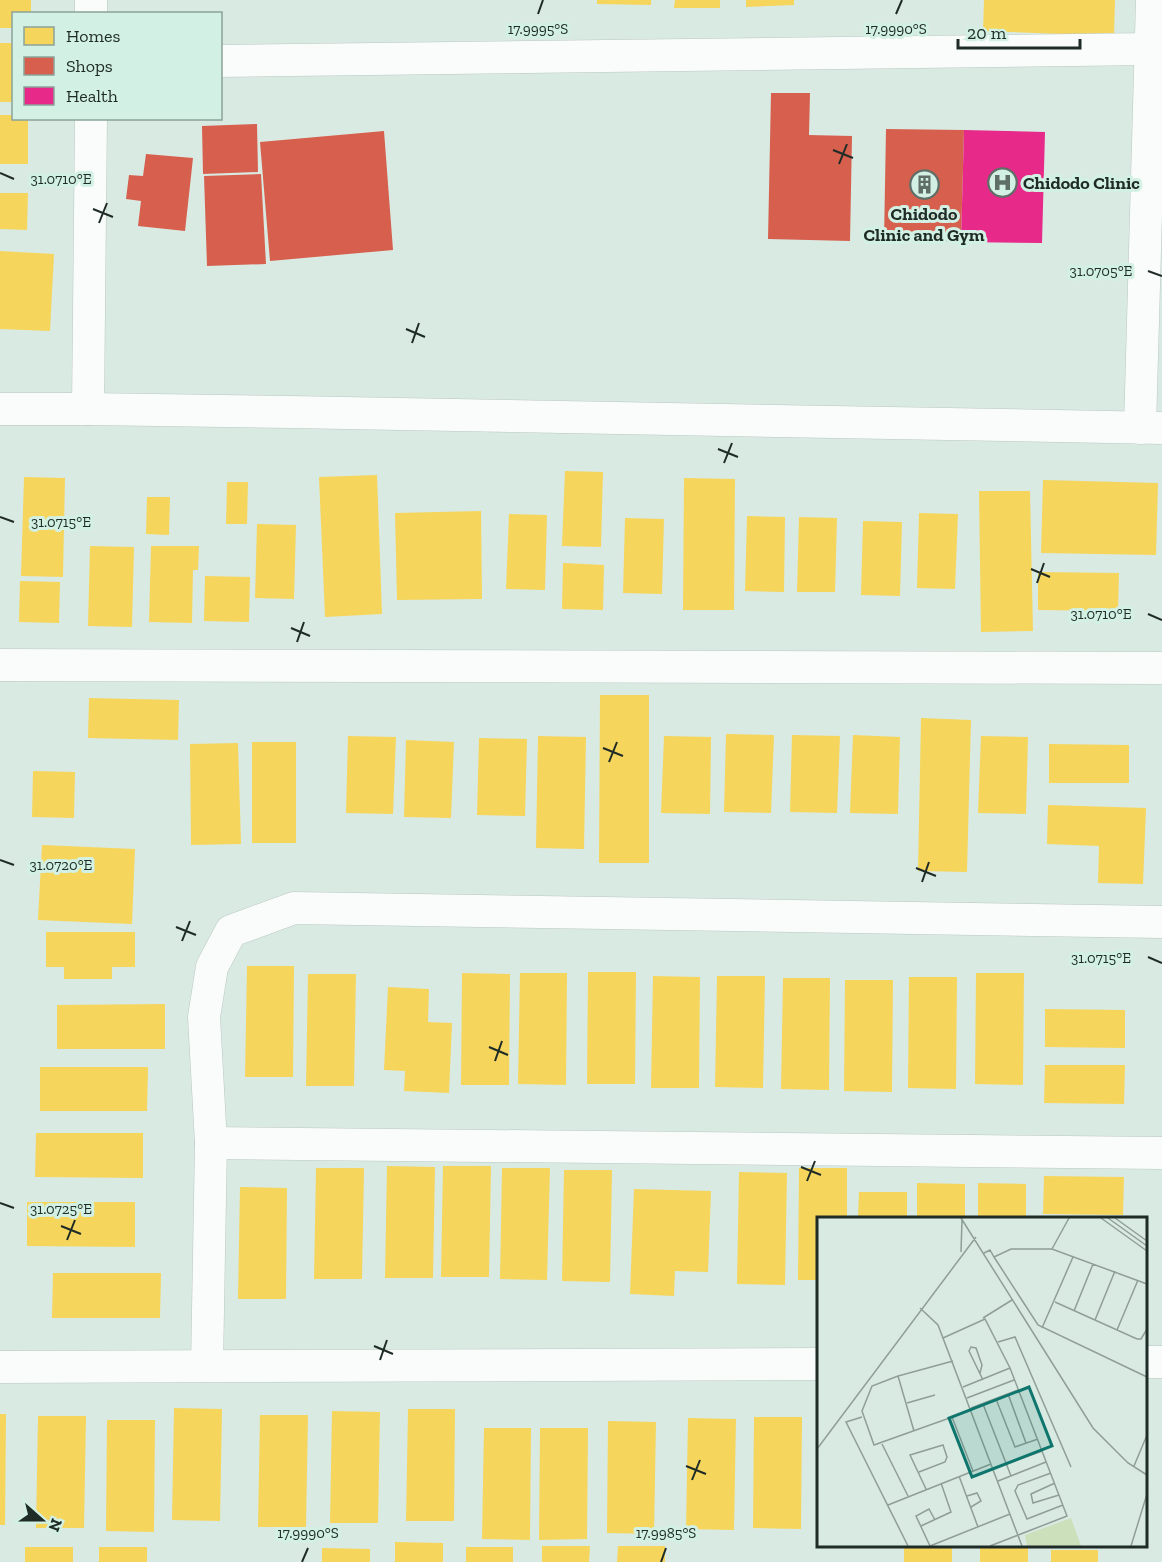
<svg xmlns="http://www.w3.org/2000/svg" width="1162" height="1562" font-family="'Zilla Slab',serif">
  <style>
    .homes { fill: #f6d55c }
    .shops { fill: #d6604d }
    .health { fill: #e7298a }
    .lines { fill: none; stroke-linecap: round; stroke-linejoin: round }
    .minor-casing { stroke: #bac7c2; stroke-width: 33 }
    .minor { stroke: #f9fcfb; stroke-width: 32 }
    .ticks { fill: none; stroke: #1f2b26; stroke-width: 2 }
    .labels { text-anchor: middle; stroke-width: 6; stroke-linejoin: round; paint-order: stroke }
    .poi-label { font-size: 18px; font-weight: bold; fill: #1f2b26; stroke: #d2f1e4; text-anchor: start }
    .inset-road { fill: none; stroke: #8f9e97; stroke-width: 1.5 }
    .view { fill: #0f766e; fill-opacity: 0.15; stroke: #0f766e; stroke-width: 3 }
    .inset-edge { fill: none; stroke: #1f2b26; stroke-width: 3 }
    .ticks-label { font-size: 15px; text-anchor: middle; fill: #1f2b26; stroke: #d2f1e4; stroke-width: 6; stroke-linejoin: round; paint-order: stroke }
  </style>
  <rect width="100%" height="100%" fill="#d9eae3"/>
  <g class="homes">
    <polygon points="0,0 31,0 31,14 14,14 14,28 0,28"/>
    <polygon points="597,0 651,0 651,5 597,4"/>
    <polygon points="675,0 720,0 720,8 674,8"/>
    <polygon points="746,0 794,0 794,5 746,7"/>
    <polygon points="984,0 1115,0 1114,36 983,31"/>
    <rect x="0" y="43" width="14" height="59"/>
    <polygon points="0,115 14,115 14,118 28,118 28,164 0,164"/>
    <polygon points="0,193 28,193 27,230 0,229"/>
    <polygon points="0,251 54,254 50,331 0,329"/>
    <polygon points="565,471 603,472 601,547 562,546"/>
    <polygon points="377,475 382,614 325,617 319,477"/>
    <polygon points="24,477 65,478 63,577 21,576"/>
    <polygon points="684,478 735,479 734,610 683,610"/>
    <polygon points="1043,480 1158,483 1156,555 1041,553"/>
    <polygon points="227,482 248,482 247,524 226,524"/>
    <polygon points="979,491 1030,491 1033,631 981,632"/>
    <polygon points="147,497 170,497 169,535 146,534"/>
    <polygon points="481,511 482,599 397,600 395,513"/>
    <polygon points="919,513 958,514 955,589 917,588"/>
    <polygon points="509,514 547,515 545,590 506,589"/>
    <polygon points="747,516 785,517 784,592 745,591"/>
    <polygon points="799,517 837,518 835,592 797,592"/>
    <polygon points="625,518 664,519 662,594 623,593"/>
    <polygon points="863,521 902,522 900,596 861,595"/>
    <polygon points="257,524 296,525 294,599 255,598"/>
    <polygon points="90,546 134,547 132,627 88,626"/>
    <polygon points="151,546 199,546 198,570 193,570 192,623 149,622"/>
    <polygon points="563,563 604,565 603,610 562,609"/>
    <polygon points="1038,572 1119,573 1118,611 1038,610"/>
    <polygon points="205,576 250,577 249,622 204,621"/>
    <polygon points="20,581 60,582 59,623 19,622"/>
    <polygon points="600,695 649,695 649,863 599,863"/>
    <polygon points="89,698 179,700 178,740 88,738"/>
    <polygon points="921,718 971,720 967,872 918,871"/>
    <polygon points="726,734 774,735 771,813 724,812"/>
    <polygon points="792,735 840,736 837,813 790,812"/>
    <polygon points="853,735 900,737 898,814 850,813"/>
    <polygon points="348,736 396,737 393,814 346,813"/>
    <polygon points="538,736 586,737 584,849 536,848"/>
    <polygon points="664,736 711,737 710,814 661,813"/>
    <polygon points="981,736 1028,737 1026,814 978,813"/>
    <polygon points="479,738 527,739 525,816 477,815"/>
    <polygon points="406,740 454,742 451,818 404,817"/>
    <rect x="252" y="742" width="44" height="101"/>
    <polygon points="238,743 241,844 191,845 190,744"/>
    <polygon points="1049,744 1129,745 1129,783 1049,783"/>
    <polygon points="33,771 75,772 74,818 32,817"/>
    <polygon points="1048,805 1146,808 1143,884 1098,883 1099,846 1047,844"/>
    <polygon points="42,845 135,849 132,924 38,920"/>
    <polygon points="46,932 135,932 135,967 112,967 112,979 64,979 64,967 46,967"/>
    <polygon points="247,966 294,966 293,1077 245,1077"/>
    <polygon points="588,972 636,972 635,1084 587,1084"/>
    <polygon points="462,973 510,974 509,1085 461,1085"/>
    <polygon points="520,973 567,973 566,1085 518,1084"/>
    <polygon points="976,973 1024,973 1023,1085 975,1084"/>
    <polygon points="308,974 356,974 354,1086 306,1086"/>
    <polygon points="653,976 700,977 699,1088 651,1088"/>
    <polygon points="717,976 765,976 763,1088 715,1087"/>
    <polygon points="909,977 957,977 956,1089 908,1088"/>
    <polygon points="783,978 830,978 829,1090 781,1089"/>
    <polygon points="845,980 893,980 892,1092 844,1091"/>
    <polygon points="388,987 429,989 428,1022 452,1023 449,1093 404,1091 405,1071 384,1070"/>
    <polygon points="165,1004 165,1049 57,1049 57,1005"/>
    <polygon points="1045,1009 1125,1010 1125,1048 1045,1047"/>
    <polygon points="1045,1065 1125,1065 1124,1104 1044,1103"/>
    <polygon points="40,1067 148,1067 147,1111 40,1111"/>
    <polygon points="36,1133 143,1133 143,1178 35,1177"/>
    <polygon points="387,1166 435,1167 433,1278 385,1278"/>
    <polygon points="443,1166 491,1166 489,1277 441,1277"/>
    <polygon points="316,1168 364,1168 362,1279 314,1279"/>
    <polygon points="502,1168 550,1168 547,1280 500,1279"/>
    <polygon points="799,1168 847,1168 847,1218 818,1218 818,1280 798,1280"/>
    <polygon points="564,1170 612,1170 610,1282 562,1281"/>
    <polygon points="739,1172 787,1173 785,1285 737,1284"/>
    <polygon points="1044,1176 1124,1177 1123,1215 1043,1214"/>
    <polygon points="917,1183 965,1184 965,1218 917,1218"/>
    <polygon points="978,1183 1026,1184 1026,1218 978,1218"/>
    <polygon points="240,1187 287,1188 286,1299 238,1299"/>
    <polygon points="634,1189 711,1191 708,1272 675,1271 674,1296 630,1294"/>
    <polygon points="859,1192 907,1192 907,1218 858,1218"/>
    <polygon points="27,1202 135,1202 135,1247 27,1246"/>
    <polygon points="53,1273 161,1273 160,1318 52,1318"/>
    <polygon points="174,1408 222,1409 220,1521 172,1520"/>
    <polygon points="408,1409 455,1409 454,1521 406,1521"/>
    <polygon points="332,1411 380,1412 378,1523 330,1523"/>
    <polygon points="0,1414 6,1414 5,1525 0,1525"/>
    <polygon points="260,1415 308,1415 306,1527 258,1527"/>
    <polygon points="38,1416 86,1416 84,1528 36,1528"/>
    <polygon points="754,1417 802,1417 801,1529 753,1528"/>
    <polygon points="688,1418 736,1419 734,1530 686,1529"/>
    <polygon points="107,1420 155,1420 154,1532 106,1531"/>
    <polygon points="608,1421 656,1422 654,1534 607,1533"/>
    <polygon points="484,1428 531,1428 530,1540 482,1539"/>
    <polygon points="540,1428 588,1428 587,1539 539,1540"/>
    <polygon points="395,1542 443,1543 443,1562 395,1562"/>
    <polygon points="542,1546 590,1546 589,1562 542,1562"/>
    <polygon points="618,1546 665,1546 665,1562 617,1562"/>
    <rect x="904" y="1546" width="48" height="16"/>
    <rect x="980" y="1546" width="48" height="16"/>
    <rect x="25" y="1547" width="48" height="15"/>
    <rect x="99" y="1547" width="48" height="15"/>
    <rect x="466" y="1547" width="47" height="15"/>
    <polygon points="322,1548 370,1549 370,1562 322,1562"/>
    <rect x="1051" y="1550" width="47" height="12"/>
  </g>
  <g class="shops">
    <polygon points="771,93 810,93 809,135 852,136 850,241 768,239"/>
    <polygon points="257,124 258,172 203,174 202,126"/>
    <polygon points="886,129 964,130 961,242 884,240"/>
    <polygon points="384,131 393,250 270,261 260,142"/>
    <polygon points="146,154 193,158 185,231 138,226 141,201 126,199 129,175 143,176"/>
    <polygon points="261,174 266,264 207,266 204,176"/>
  </g>
  <polygon class="health" points="964,130 1045,132 1042,243 961,242"/>
  <g class="lines">
    <defs>
      <g id="minor">
        <polyline points="91,0 91,14"/>
        <polyline points="220,61 1151,49"/>
        <polyline points="0,409 88,409 290,412 1162,428"/>
        <polyline points="88,409 91,118"/>
        <polyline points="1140,428 1152,0"/>
        <polyline points="0,665 1162,668"/>
        <polyline points="211,1143 1162,1153"/>
        <polyline points="1146,1362 1162,1362"/>
        <polyline points="207,1366 211,1143 204,1017 212,967 231,931 294,908 1162,922"/>
        <polyline points="0,1367 818,1364"/>
      </g>
    </defs>
    <use href="#minor" class="minor-casing"/>
    <use href="#minor" class="minor"/>
  </g>
  <path class="ticks" d="M538 14 543 0M896 14 902 0M833 150 853 158M839 164 847 144M0 173 14 179M93 209 113 217M99 223 107 203M1148 271 1162 276M406 329 425 337M412 343 419 323M718 449 738 457M724 463 732 443M0 517 14 522M1031 569 1050 577M1037 583 1044 563M1148 614 1162 620M291 628 310 636M297 642 304 622M603 748 623 756M609 762 617 742M0 860 14 865M916 868 936 876M922 882 929 862M176 927 196 935M182 941 190 921M1148 957 1162 963M489 1047 508 1055M495 1061 502 1041M801 1167 821 1175M807 1181 815 1161M0 1203 14 1208M61 1226 81 1234M67 1240 75 1220M374 1346 393 1354M380 1360 387 1340M686 1466 706 1474M692 1480 700 1460M302 1562 308 1548M661 1562 666 1548"/>
  <defs>
    <symbol id="hospital-ring" viewBox="-11 -11 22 22"><circle r="9.5" fill="#d2f1e4" stroke="#606e68" stroke-width="1.5"/><path d="M-5-5h3v3.5h4V-5h3V5h-3V1.5h-4V5h-3Z" fill="#606e68"/></symbol>
    <symbol id="building-ring" viewBox="-11 -11 22 22"><circle r="9.5" fill="#d2f1e4" stroke="#606e68" stroke-width="1.5"/><path d="M-4-6H4V6H1V3H-1V6H-4ZM-2.5-4.3h1.7v1.8h-1.7ZM.8-4.3h1.7v1.8H.8ZM-2.5-1h1.7V.8h-1.7ZM.8-1h1.7V.8H.8Z" fill="#606e68"/></symbol>
  </defs>
  <g fill-rule="evenodd">
    <use href="#hospital-ring" x="986" y="166" width="33" height="33"/>
    <use href="#building-ring" x="908" y="168" width="33" height="33"/>
  </g>
  <g class="labels">
    <g class="poi-label">
      <text x="1023" y="189">Chidodo Clinic</text>
      <text x="924" y="220" text-anchor="middle">Chidodo<tspan x="924" dy="21">Clinic and Gym</tspan></text>
    </g>
  </g>
  <g transform="translate(817 1217)">
    <rect width="330" height="330" fill="#d9eae3"/>
    <path d="M254 301 264 329H210L208 318Z" fill="#cbe0bb"/>
    <path class="inset-road" d="M144 1 276 211 311 246 330 258M284 1 330 34M291 1 330 29M298 1 330 24M235 32 252 1M144 35 145 3M167 36 173 33 177 40 194 32H235L330 67M177 40 221 108 330 160M238 85 320 122H324L330 112M103 91 121 108 205 329M257 94 276 47M166 101 195 83M278 103 298 54M225 111 256 40M300 113 321 63M126 121 168 102 193 151 250 299 173 329M181 125 198 120 254 250M163 156 165 148 159 131 154 130 152 134 166 163M81 159 55 169 45 194 57 228 155 193M146 170 193 151M191 177 209 226M150 181 197 163M179 182 198 230 221 222M90 186 118 178M166 187 194 259M154 191 201 173M45 200 29 205 91 329M135 200 156 254M97 214 81 159 136 144M65 227 91 279M0 232 159 20M189 247 225 234M317 249 330 218M102 255 128 245 130 240 126 228 93 238 109 272M234 256 201 268 198 274 210 302 246 288M142 259 161 310M181 264 229 245M238 266 214 277 216 286 242 278M150 279 160 276 164 284 154 290M71 288 174 247M104 309 134 295 124 266M113 329 193 297M113 329 99 299 112 292 118 303M314 329 330 277"/>
    <path class="view" d="M212 170 235 229 155 260 132 201Z"/>
    <rect width="330" height="330" class="inset-edge"/>
  </g>
  <g class="ticks-label">
    <text x="896" y="34">17.9990°S</text>
    <text x="538" y="34">17.9995°S</text>
    <text x="61" y="184">31.0710°E</text>
    <text x="1101" y="276">31.0705°E</text>
    <text x="61" y="527">31.0715°E</text>
    <text x="1101" y="619">31.0710°E</text>
    <text x="61" y="870">31.0720°E</text>
    <text x="1101" y="963">31.0715°E</text>
    <text x="61" y="1214">31.0725°E</text>
    <text x="308" y="1538">17.9990°S</text>
    <text x="666" y="1538">17.9985°S</text>
  </g>
  <rect x="12" y="12" width="210" height="108" fill="#d2f1e4" stroke="#8aa298" stroke-width="1.5"/>
  <rect x="24" y="27" width="30" height="18" fill="#f6d55c" stroke="#8aa298" stroke-width="1.5"/>
  <text x="66" y="42" font-size="18" fill="#1f2b26">Homes</text>
  <rect x="24" y="57" width="30" height="18" fill="#d6604d" stroke="#8aa298" stroke-width="1.5"/>
  <text x="66" y="72" font-size="18" fill="#1f2b26">Shops</text>
  <rect x="24" y="87" width="30" height="18" fill="#e7298a" stroke="#8aa298" stroke-width="1.5"/>
  <text x="66" y="102" font-size="18" fill="#1f2b26">Health</text>
  <g transform="translate(42 1520) rotate(111)" stroke="#d2f1e4" stroke-width="4.5" paint-order="stroke">
  <path d="M0-4.5L10 22L0 15L-10 22Z" fill="#1f2b26"/>
  <text y="-9" font-size="16" font-weight="bold" text-anchor="middle" fill="#1f2b26">N</text>
  </g>
  <path d="M958 39v9h122v-9" fill="none" stroke="#1f2b26" stroke-width="3"/>
  <text x="967" y="39" font-size="18" fill="#1f2b26" stroke="#d2f1e4" stroke-width="4.5" paint-order="stroke">20 m</text>
</svg>
